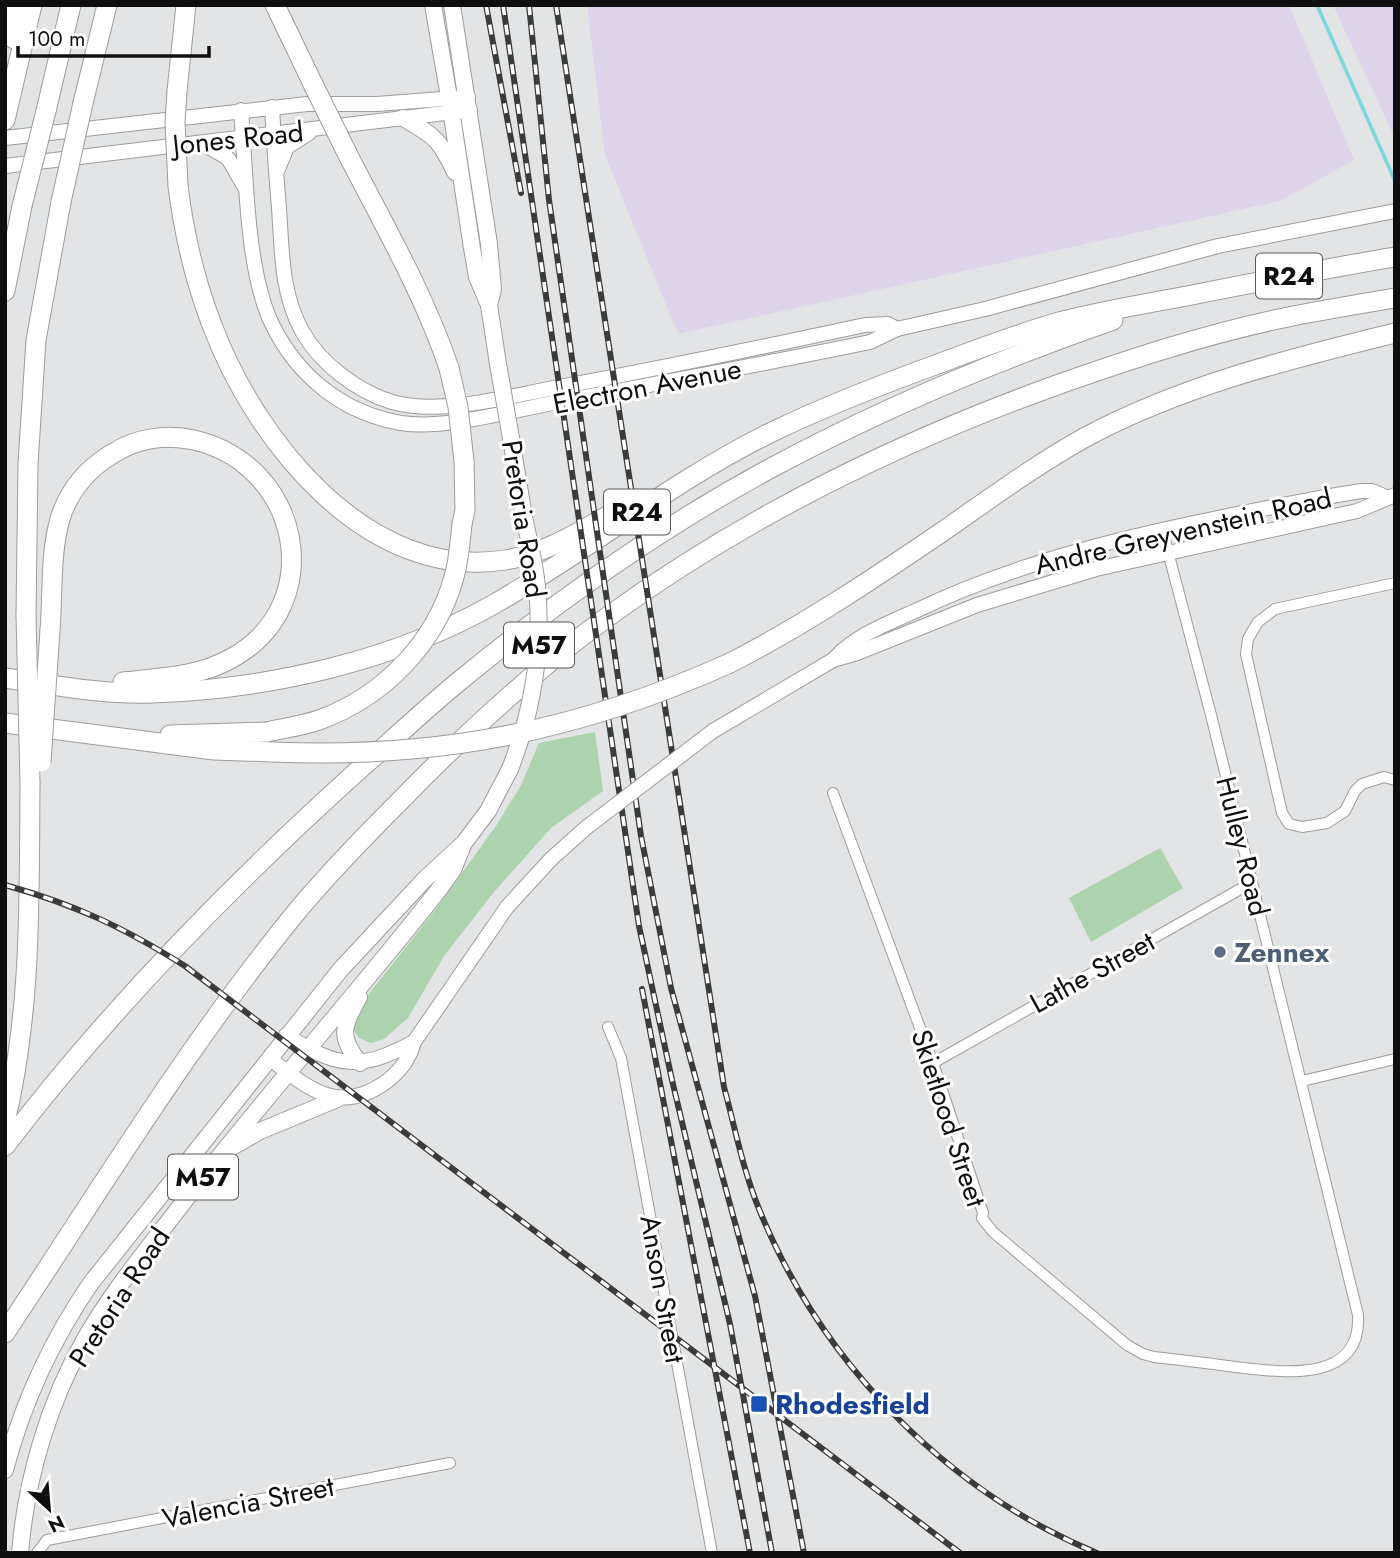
<svg xmlns="http://www.w3.org/2000/svg" width="1400" height="1558" font-family="Jost,sans-serif">
  <style>
    .industrial { fill: #dfd5ea }
    .green { fill: #add2ae }
    .lines { fill: none; stroke-linecap: round; stroke-linejoin: round }
    .stream { stroke: #7bd7db; stroke-width: 3.5 }
    .street-casing { stroke: #9b9c9d; stroke-width: 12 }
    .secondary-casing { stroke: #9b9c9d; stroke-width: 16 }
    .primary-casing { stroke: #9b9c9d; stroke-width: 18 }
    .highway-casing { stroke: #9b9c9d; stroke-width: 21 }
    .street { stroke: #fff; stroke-width: 10 }
    .secondary { stroke: #fff; stroke-width: 14 }
    .primary { stroke: #fff; stroke-width: 16 }
    .highway { stroke: #fff; stroke-width: 19 }
    .rail-casing { stroke: #3a3b3b; stroke-width: 6 }
    .rail { stroke: #fff; stroke-width: 3.5; stroke-dasharray: 10; stroke-linecap: butt }
    .secondary-bridge-casing { stroke: #9b9c9d; stroke-width: 16; stroke-linecap: butt }
    .primary-bridge-casing { stroke: #9b9c9d; stroke-width: 18; stroke-linecap: butt }
    .highway-bridge-casing { stroke: #9b9c9d; stroke-width: 21; stroke-linecap: butt }
    .secondary-bridge { stroke: #fff; stroke-width: 14 }
    .primary-bridge { stroke: #fff; stroke-width: 16 }
    .highway-bridge { stroke: #fff; stroke-width: 19 }
    .service-dot { fill: #5c6f8a; stroke: #fff; stroke-width: 2.5 }
    .transit-dot { fill: #1a4fb4; stroke: #fff; stroke-width: 2.5 }
    .labels { text-anchor: middle; stroke-width: 6; stroke-linejoin: round; paint-order: stroke }
    .shield { fill: #fff; stroke: #575757; stroke-width: 2 }
    .shield-label { font-size: 26px; font-weight: bold; fill: #0f0f0f }
    .street-label { font-size: 28px; fill: #0f0f0f; stroke: #fff }
    .service-label { font-size: 28px; font-weight: bold; fill: #4e5e75; stroke: #fff; text-anchor: start }
    .transit-label { font-size: 28px; font-weight: bold; fill: #164399; stroke: #fff; text-anchor: start }
  </style>
  <rect width="100%" height="100%" fill="#e3e4e5"/>
  <g class="industrial">
    <polygon points="587,5 1289,5 1354,160 1280,201 678,334 605,155"/>
    <polygon points="1333,5 1395,5 1395,138"/>
  </g>
  <g class="green">
    <polygon points="595,732 603,791 551,828 494,892 444,956 408,1018 384,1039 371,1043 359,1038 352,1027 357,1009 435,910 496,826 521,785 539,743"/>
    <polygon points="1160,848 1183,888 1091,942 1069,898"/>
  </g>
  <g class="lines">
    <polyline class="stream" points="1317,5 1395,181"/>
    <defs>
      <g id="street">
        <polyline points="1395,583 1275,609 1258,622 1253,630 1248,639 1246,654 1282,813 1289,824 1302,827 1327,823 1345,811 1355,791 1362,784 1384,777 1395,780"/>
        <path d="M833 793 933 1063 983 1213 982 1218 993 1232 1127 1345 1143 1354 1154 1357C1181 1360 1208 1363 1235 1367 1280 1372 1362 1385 1358 1315L1211 715 1162 529"/>
        <polyline points="608,1027 621,1058 712,1553"/>
        <polyline points="933,1063 1251,883"/>
        <polyline points="1302,1081 1395,1059"/>
        <polyline points="37,1553 47,1540 450,1463"/>
      </g>
      <g id="secondary">
        <path d="M272 107C274 141 276 174 279 208 282 250 281 293 302 331 320 363 356 391 392 402 442 416 509 396 559 387 661 368 763 347 865 325L888 324 897 329"/>
        <path d="M241 110C246 171 246 271 272 324 298 377 343 413 401 423 444 430 509 411 553 403 659 383 764 364 870 342L897 329 985 309 1218 246 1395 211"/>
        <polyline points="5,138 307,104 377,104 468,97"/>
        <polyline points="201,143 228,158 244,186"/>
        <polyline points="5,166 470,110"/>
        <polyline points="278,169 287,147 309,133"/>
        <path d="M835 658C855 636 886 624 913 612 1009 566 1110 540 1213 519 1262 509 1311 499 1361 491H1372L1386 497"/>
        <polyline points="713,731 833,660 857,653 977,605 1096,569 1357,511 1395,495"/>
        <path d="M286 1035C337 1068 360 1071 414 1042"/>
        <path d="M269 1058C308 1088 338 1116 386 1082 400 1071 409 1060 414 1042L507 907 551 859 587 827"/>
      </g>
      <g id="primary">
        <polyline points="433,5 450,103 472,248 477,277 489,305 498,364"/>
        <polyline points="452,5 489,244 493,289 489,305"/>
        <path d="M403 118C434 136 439 138 455 172"/>
        <polyline points="512,444 524,517"/>
        <path d="M359 997C344 1025 337 1036 360 1063"/>
        <polyline points="232,1147 260,1131 337,1099"/>
        <path d="M5 1470C23 1402 51 1341 91 1283L341 969 425 879 464 843 488 811 510 769"/>
        <path d="M20 1553C26 1479 49 1401 86 1337 116 1285 156 1239 192 1191 272 1088 360 991 440 888L453 870 463 845"/>
      </g>
      <g id="highway">
        <polyline points="275,5 313,84"/>
        <polyline points="14,39 17,5"/>
        <polyline points="177,91 186,5"/>
        <polyline points="83,103 107,5"/>
        <polyline points="46,111 71,5"/>
        <polyline points="5,120 32,5"/>
        <path d="M348 155C384 225 424 294 449 368"/>
        <path d="M178 186C184 234 195 281 212 325 255 440 367 582 505 560 544 554 577 533 611 514"/>
        <polyline points="5,291 22,206"/>
        <polyline points="462,524 465,510 464,461"/>
        <polyline points="26,615 28,464 36,340 61,202"/>
        <path d="M50 630C53 594 50 554 60 519 69 490 87 469 112 454 137 438 166 434 194 440 301 465 329 604 232 658 199 677 160 678 123 682"/>
        <path d="M730 663C804 625 873 579 942 532 988 500 1034 466 1084 438 1180 386 1289 359 1395 333"/>
        <path d="M5 678C54 685 104 695 153 693 269 689 395 661 496 603 590 549 675 479 774 431 830 404 888 382 946 361 983 347 1021 333 1059 322 1104 310 1151 303 1197 294 1263 281 1329 268 1395 257"/>
        <polyline points="5,723 214,750 273,752"/>
        <polyline points="170,735 267,732"/>
        <path d="M5 1122C32 1010 29 897 30 783"/>
        <path d="M5 1146C111 1007 233 883 362 767 394 739 424 710 457 683 554 603 660 528 771 468 881 409 995 361 1113 320"/>
        <path d="M5 1333C100 1190 189 1043 298 910 329 873 363 838 397 804 462 737 531 673 606 618 742 519 896 443 1054 386 1130 359 1209 333 1288 317 1323 310 1359 304 1395 298"/>
      </g>
    </defs>
    <use href="#street" class="street-casing"/>
    <use href="#secondary" class="secondary-casing"/>
    <use href="#primary" class="primary-casing"/>
    <use href="#highway" class="highway-casing"/>
    <use href="#street" class="street"/>
    <use href="#secondary" class="secondary"/>
    <use href="#primary" class="primary"/>
    <use href="#highway" class="highway"/>
    <defs>
      <g id="rail">
        <polyline points="486,5 521,193"/>
        <polyline points="503,5 639,926 672,1080 730,1324 772,1553"/>
        <polyline points="529,5 549,200 641,836 671,988 755,1296 804,1553"/>
        <path d="M556 5 724 1087C735 1128 743 1170 759 1209 821 1362 945 1490 1097 1553"/>
        <path d="M5 885C76 905 123 927 185 966L960 1553"/>
        <polyline points="642,989 750,1553"/>
      </g>
    </defs>
    <use href="#rail" class="rail-casing"/>
    <use href="#rail" class="rail"/>
    <defs>
      <polyline id="secondary-bridge" points="587,827 713,731"/>
      <g id="primary-bridge">
        <polyline points="498,364 512,444"/>
        <path d="M510 769C533 710 543 651 537 587 535 564 529 541 524 517"/>
      </g>
      <g id="highway-bridge">
        <polyline points="313,84 348,155"/>
        <polyline points="177,91 175,122 178,186"/>
        <polyline points="61,202 83,103"/>
        <polyline points="22,206 46,111"/>
        <polyline points="449,368 458,407 464,461"/>
        <polyline points="26,615 30,783"/>
        <path d="M267 732C284 728 302 726 319 720 383 697 436 643 454 577 459 560 460 542 462 524"/>
        <path d="M273 752C438 759 579 731 730 663"/>
        <polyline points="41,762 50,630"/>
      </g>
    </defs>
    <use href="#secondary-bridge" class="secondary-bridge-casing"/>
    <use href="#primary-bridge" class="primary-bridge-casing"/>
    <use href="#highway-bridge" class="highway-bridge-casing"/>
    <use href="#secondary-bridge" class="secondary-bridge"/>
    <use href="#primary-bridge" class="primary-bridge"/>
    <use href="#highway-bridge" class="highway-bridge"/>
  </g>
  <circle class="service-dot" cx="1220" cy="952" r="7"/>
  <rect class="transit-dot" x="750" y="1395" width="18" height="18" rx="3.5"/>
  <g class="labels">
    <g class="shield">
      <rect x="1256" y="253.5" width="66" height="45" rx="5"/>
      <rect x="604" y="489.5" width="66" height="45" rx="5"/>
      <rect x="504" y="622.5" width="70" height="45" rx="5"/>
      <rect x="168" y="1154.5" width="70" height="45" rx="5"/>
    </g>
    <g class="shield-label">
      <text x="1289" y="285">R24</text>
      <text x="637" y="521">R24</text>
      <text x="539" y="654">M57</text>
      <text x="203" y="1186">M57</text>
    </g>
    <g class="street-label">
      <text transform="translate(238 138) rotate(-6)" y="10">Jones Road</text>
      <text transform="translate(647 386) rotate(-11)" y="10">Electron Avenue</text>
      <text transform="translate(524 519) rotate(81)" y="10">Pretoria Road</text>
      <text transform="translate(1183 531) rotate(-13)" y="10">Andre Greyvenstein Road</text>
      <text transform="translate(1243 846) rotate(76)" y="10">Hulley Road</text>
      <text transform="translate(1092 972) rotate(-29)" y="10">Lathe Street</text>
      <text transform="translate(949 1118) rotate(72)" y="10">Skietlood Street</text>
      <text transform="translate(663 1289) rotate(80)" y="10">Anson Street</text>
      <text transform="translate(119 1297) rotate(-57)" y="10">Pretoria Road</text>
      <text transform="translate(248 1502) rotate(-11)" y="10">Valencia Street</text>
    </g>
    <g class="service-label">
      <text x="1234" y="962">Zennex</text>
    </g>
    <g class="transit-label">
      <text x="775" y="1414">Rhodesfield</text>
    </g>
  </g>
  <rect width="1400" height="1558" fill="none" stroke="#0f0f0f" stroke-width="14"/>
  <g transform="translate(49 1509) rotate(154)" stroke="#ffffff" stroke-width="5" paint-order="stroke">
  <path d="M0-5L12 26L0 18L-12 26Z" fill="#0f0f0f"/>
  <text y="-10" font-size="19" font-weight="bold" text-anchor="middle" fill="#0f0f0f">N</text>
  </g>
  <path d="M18 46v10h191v-10" fill="none" stroke="#0f0f0f" stroke-width="3.5"/>
  <text x="28" y="46" font-size="21" fill="#0f0f0f" stroke="#ffffff" stroke-width="5" paint-order="stroke">100 m</text>
</svg>
